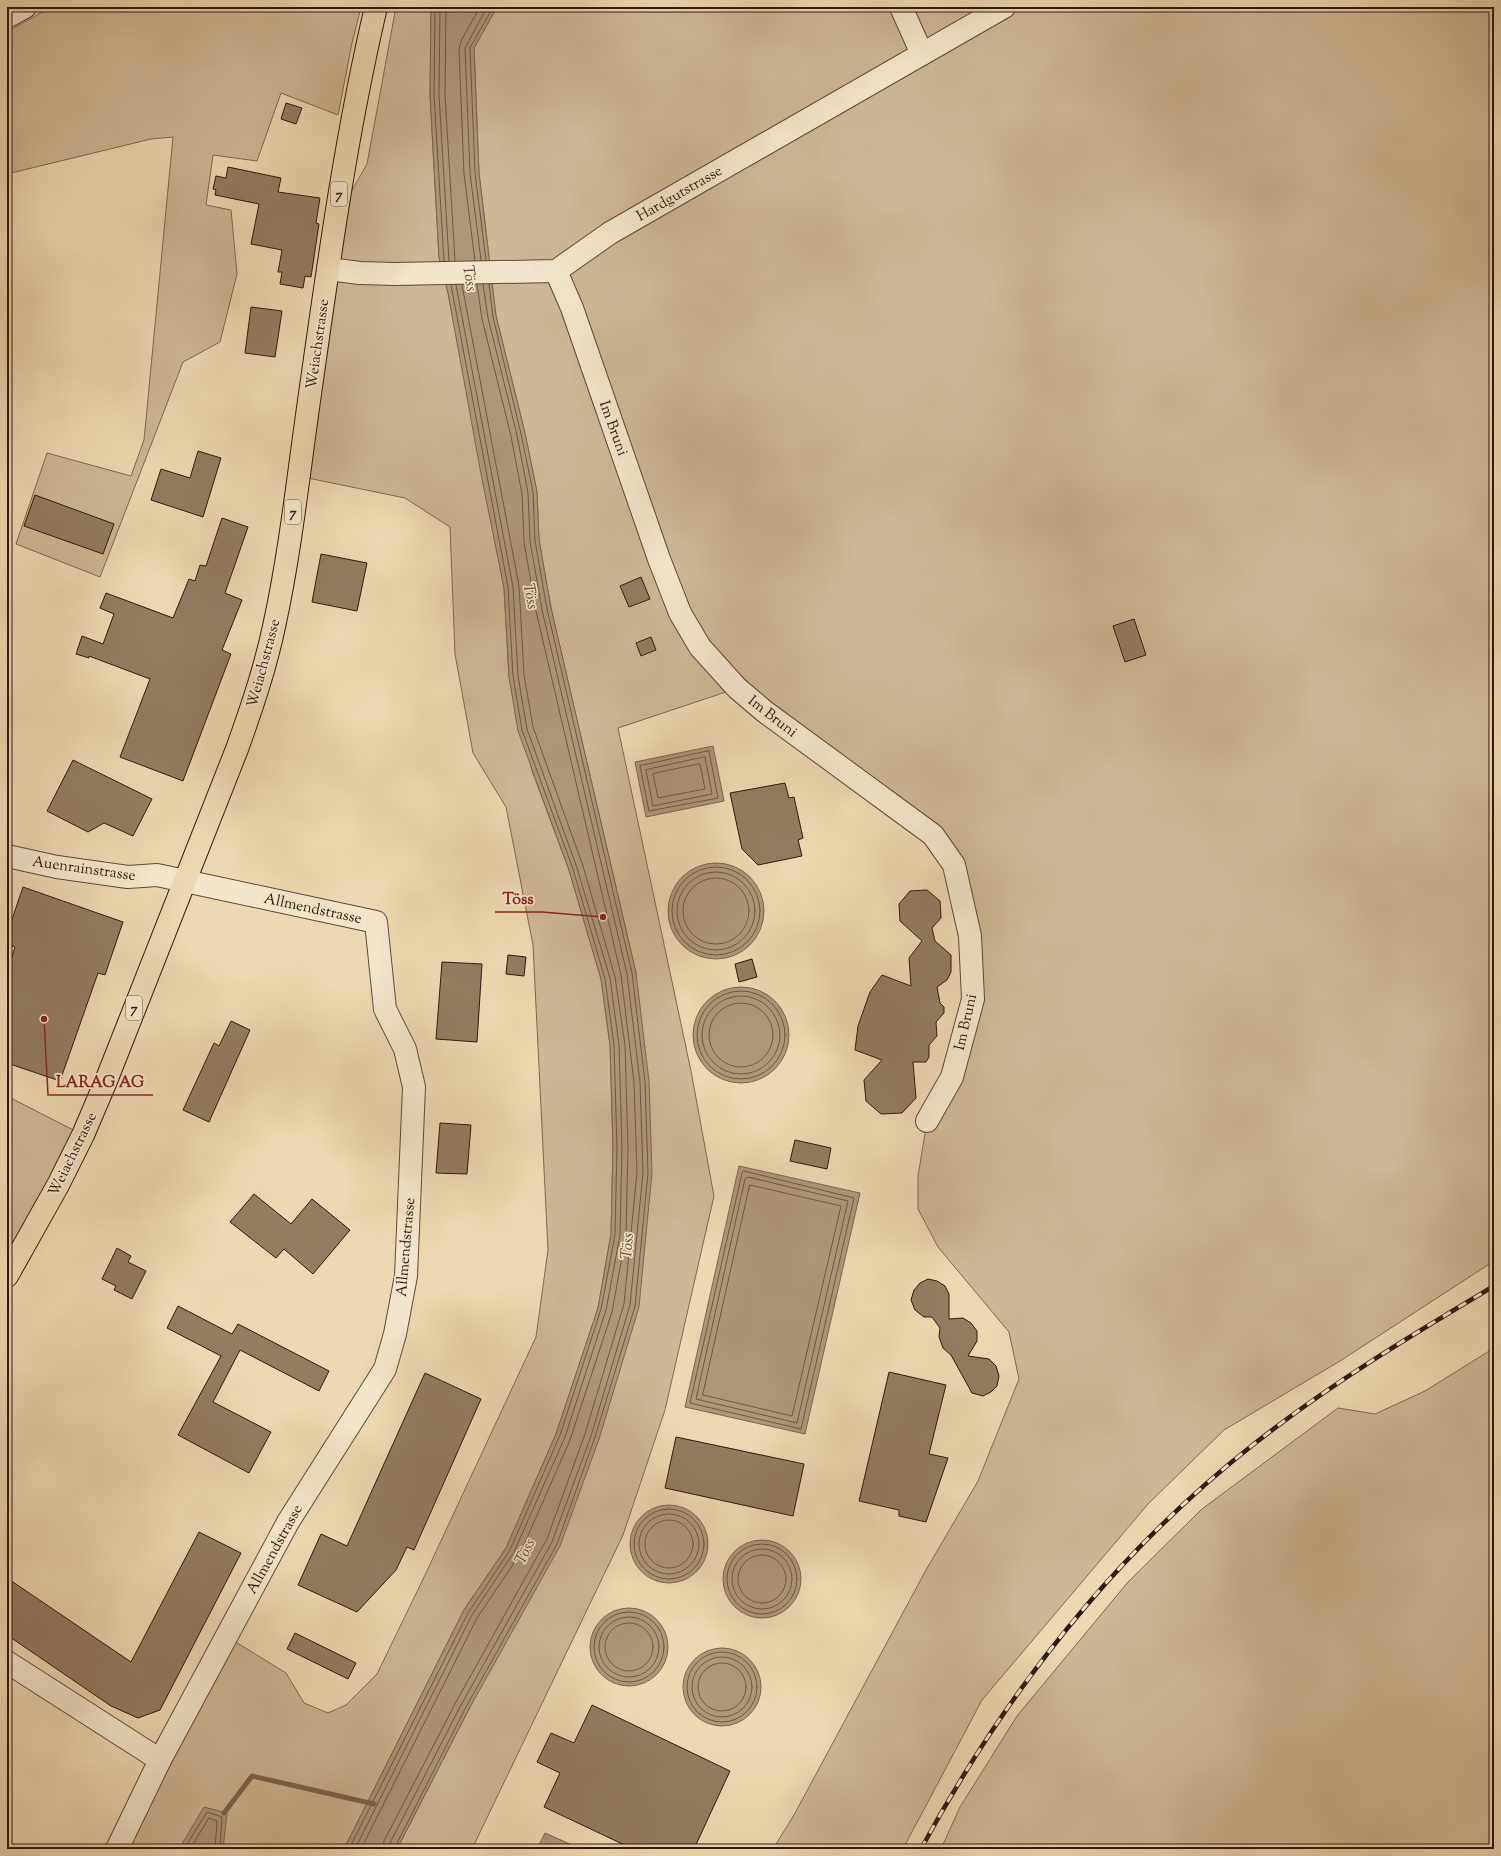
<svg xmlns="http://www.w3.org/2000/svg" width="1501" height="1856" font-family="'Sorts Mill Goudy',serif">
  <style>
    .green { fill: #cdb895; stroke: #7e6850 }
    .water { fill: #ad9779; stroke: #7b644d }
    .lines { fill: none; stroke-linecap: round; stroke-linejoin: round }
    .shore { stroke: #6e5742; stroke-width: 1 }
    .stream { stroke: #7b644d; stroke-width: 5 }
    .building { fill: #927c62; stroke: #30170c }
    .minor-casing { stroke: #5f4835; stroke-width: 24 }
    .major-casing { stroke: #30170c; stroke-width: 24 }
    .minor { stroke: #f3e6cc; stroke-width: 22 }
    .major { stroke: #edd9b1; stroke-width: 22 }
    .rail-casing { stroke: #30170c; stroke-width: 4.5 }
    .rail { stroke: #f3e6cc; stroke-width: 3; stroke-dasharray: 9; stroke-linecap: butt }
    .labels { text-anchor: middle; stroke-width: 3.5; stroke-linejoin: round; paint-order: stroke }
    .shield { fill: #f3e6cc; stroke: #6a5546; stroke-width: 1 }
    .shield-label { font-size: 14px; font-weight: bold; fill: #30170c }
    .street-label { font-size: 15px; fill: #30170c; stroke: #f3e6cc }
    .water-label { font-size: 16px; font-style: italic; fill: #624a38; stroke: #f3e6cc }
    .leader { fill: none; stroke: #8f2418; stroke-width: 1.5 }
    .callout-dot { fill: #8f2418; stroke: #f3e6cc; stroke-width: 1.5 }
    .callout-label { font-size: 16px; text-anchor: middle; font-weight: bold; fill: #8f2418; stroke: #f3e6cc; stroke-width: 3.5; stroke-linejoin: round; paint-order: stroke }
  </style>
  <rect width="100%" height="100%" fill="#edd9b1"/>
  <filter id="stains"><feTurbulence type="fractalNoise" baseFrequency=".005" numOctaves="4"/><feColorMatrix values="0 0 0 0 .2 0 0 0 0 .09 0 0 0 0 .02 0 0 0 .5 -.17"/></filter>
  <radialGradient id="worn" r=".72"><stop offset=".6" stop-color="#630" stop-opacity="0"/><stop offset="1" stop-color="#630" stop-opacity=".3"/></radialGradient>
  <g class="green">
    <polygon points="51,7 361,7 352,43 338,115 281,93 257,161 213,155 206,205 231,210 237,274 220,342 183,362 100,577 16,544 47,453 131,476 144,440 173,137 151,139 7,174 7,32"/>
    <polygon points="396,7 431,7 430,95 439,257 448,293 504,588 509,677 532,771 569,870 601,979 610,1045 613,1147 611,1234 598,1308 556,1434 506,1548 464,1610 344,1849 117,1849 234,1641 286,1673 304,1703 328,1713 346,1705 377,1674 426,1573 536,1337 548,1250 533,945 506,807 473,753 455,654 450,527 405,498 298,476 336,218 367,164"/>
    <polygon points="497,7 1494,7 1494,1261 1340,1361 1224,1430 1148,1504 982,1700 903,1849 773,1849 794,1815 926,1570 978,1481 1019,1379 1009,1332 938,1247 918,1209 918,1176 927,1121 973,999 954,865 738,688 618,728 691,1071 714,1196 665,1410 623,1535 472,1849 397,1849 469,1709 599,1439 636,973 551,608 539,540 537,492 525,433 496,316 479,173 474,48"/>
    <polygon points="7,1096 83,1135 7,1276"/>
    <polygon points="1494,1348 1494,1849 941,1849 960,1807 1017,1716 1128,1582 1202,1509 1338,1408 1375,1414 1425,1391"/>
  </g>
  <g class="water">
    <polygon points="431,7 497,7 474,48 479,173 496,316 525,433 537,492 539,540 551,608 636,973 649,1081 652,1173 639,1307 599,1439 560,1546 469,1709 397,1849 344,1849 464,1610 506,1548 556,1434 598,1308 611,1234 613,1147 610,1045 601,979 569,870 518,731 509,677 504,588 481,474 448,293 439,257 430,95"/>
    <polygon points="713,746 724,801 646,817 635,762"/>
    <circle cx="716" cy="911" r="48"/>
    <circle cx="741" cy="1035" r="48"/>
    <polygon points="739,1166 860,1193 805,1434 685,1407"/>
    <circle cx="669" cy="1544" r="39"/>
    <circle cx="762" cy="1579" r="39"/>
    <circle cx="629" cy="1647" r="39"/>
    <circle cx="722" cy="1687" r="39"/>
    <polygon points="204,1807 227,1813 223,1849 179,1849"/>
    <polygon points="545,1833 581,1849 537,1849"/>
  </g>
  <g class="lines">
    <g class="shore">
      <polyline points="435,7 434,95 444,261"/>
      <polyline points="440,7 439,95 449,261"/>
      <polyline points="446,7 445,95 455,261"/>
      <polyline points="481,260 470,173 465,48 487,7"/>
      <polyline points="486,260 475,173 470,48 493,7"/>
      <polyline points="475,261 464,174 459,49 461,41 480,7"/>
      <polygon points="709,751 718,798 649,811 640,766"/>
      <polygon points="705,757 712,794 653,806 646,770"/>
      <polygon points="700,764 705,789 658,798 653,774"/>
      <circle cx="716" cy="911" r="44"/>
      <circle cx="716" cy="911" r="39"/>
      <circle cx="716" cy="911" r="33"/>
      <circle cx="741" cy="1035" r="44"/>
      <circle cx="741" cy="1035" r="39"/>
      <circle cx="741" cy="1035" r="32"/>
      <polygon points="744,1171 854,1198 801,1429 690,1403 742,1173"/>
      <polygon points="748,1177 848,1201 797,1423 696,1399 745,1179"/>
      <polygon points="750,1185 841,1206 792,1416 703,1395"/>
      <circle cx="669" cy="1544" r="35"/>
      <circle cx="669" cy="1544" r="30"/>
      <circle cx="669" cy="1544" r="24"/>
      <circle cx="762" cy="1579" r="35"/>
      <circle cx="762" cy="1579" r="30"/>
      <circle cx="762" cy="1579" r="24"/>
      <circle cx="629" cy="1647" r="35"/>
      <circle cx="629" cy="1647" r="30"/>
      <circle cx="629" cy="1647" r="24"/>
      <circle cx="722" cy="1687" r="35"/>
      <circle cx="722" cy="1687" r="30"/>
      <circle cx="722" cy="1687" r="24"/>
      <polyline points="184,1849 207,1812 222,1817 220,1849"/>
      <polyline points="190,1849 209,1818 217,1821 215,1849"/>
      <polyline points="349,1849 468,1613 510,1550 560,1435 601,1309 615,1235 617,1147 614,1045 605,979 573,869 522,730 513,676 508,587 451,285"/>
      <polyline points="355,1849 472,1615 514,1552 565,1437 606,1310 620,1235 622,1147 619,1045 610,978 577,868 527,729 518,676 513,587 456,285"/>
      <polyline points="361,1849 477,1618 520,1554 570,1440 612,1312 626,1235 628,1147 625,1045 615,977 583,866 533,727 524,675 519,586 462,285"/>
      <polyline points="383,1849 384,1841 456,1702 547,1539 585,1434 624,1304 637,1172 634,1082 621,975 536,611 524,542 522,494 511,436 482,319 477,284"/>
      <polyline points="389,1849 390,1843 461,1705 552,1542 591,1436 630,1305 643,1173 640,1082 627,974 542,610 530,541 528,493 517,435 488,318 483,284"/>
      <polyline points="394,1849 466,1707 557,1544 595,1437 635,1306 648,1173 645,1082 632,973 547,609 535,541 533,492 521,434 493,317 489,284"/>
    </g>
    <polyline class="stream" points="224,1813 252,1776 374,1804"/>
  </g>
  <g class="building">
    <polygon points="286,103 302,108 296,124 281,119"/>
    <polygon points="228,167 281,178 278,192 320,198 316,223 319,224 311,277 305,276 303,288 280,284 282,272 278,272 282,250 251,244 259,204 215,195 216,190 213,189 216,176 226,178"/>
    <polygon points="251,307 282,311 275,357 245,353"/>
    <polygon points="198,451 221,458 203,517 151,500 161,469 190,478"/>
    <polygon points="35,495 114,524 103,554 24,526"/>
    <polygon points="222,518 248,527 225,593 242,600 222,650 231,654 183,781 120,757 150,679 89,656 89,658 76,654 82,636 103,644 114,614 100,608 106,593 173,618 189,579 195,581 200,565 206,566"/>
    <polygon points="321,554 367,563 357,611 312,602"/>
    <polygon points="641,577 650,599 629,607 620,586"/>
    <polygon points="1134,619 1146,655 1125,662 1113,626"/>
    <polygon points="651,637 656,650 641,656 636,643"/>
    <polygon points="73,760 152,799 133,836 104,823 88,832 47,811"/>
    <polygon points="785,783 789,798 794,797 803,838 798,840 802,856 758,865 742,849 730,793"/>
    <polygon points="23,887 123,922 105,975 98,973 60,1081 7,1063 7,972 15,947 7,944 7,934"/>
    <polygon points="927,890 940,901 941,918 932,928 935,941 951,955 951,972 947,980 937,987 940,1003 944,1007 944,1013 936,1022 937,1036 929,1045 929,1057 926,1062 913,1062 916,1098 902,1113 881,1114 866,1101 864,1080 882,1060 855,1050 858,1026 870,992 882,975 911,986 909,958 922,941 900,921 899,904 910,891"/>
    <polygon points="508,955 526,957 524,976 506,974"/>
    <polygon points="752,959 757,977 739,982 735,964"/>
    <polygon points="442,962 482,964 477,1042 436,1039"/>
    <polygon points="231,1021 250,1030 209,1122 183,1110 214,1043 219,1046"/>
    <polygon points="440,1123 471,1125 467,1174 436,1173"/>
    <polygon points="795,1140 831,1148 827,1169 790,1161"/>
    <polygon points="254,1194 291,1224 312,1199 350,1230 313,1274 284,1249 276,1258 230,1222"/>
    <polygon points="117,1248 131,1256 128,1262 146,1271 132,1299 114,1290 116,1286 102,1279"/>
    <polygon points="928,1279 937,1281 945,1286 949,1294 949,1319 963,1318 971,1323 977,1331 977,1341 968,1356 989,1359 996,1366 999,1376 997,1386 991,1392 983,1396 972,1393 951,1355 943,1348 939,1337 940,1328 932,1317 924,1317 915,1310 911,1300 914,1290 920,1283"/>
    <polygon points="178,1306 232,1334 238,1324 329,1371 319,1391 240,1350 213,1402 271,1432 249,1473 178,1435 221,1356 167,1328"/>
    <polygon points="889,1372 946,1385 929,1454 948,1458 926,1522 899,1516 899,1510 859,1501"/>
    <polygon points="425,1373 481,1399 414,1550 407,1547 396,1570 357,1612 298,1585 321,1534 347,1546"/>
    <polygon points="676,1437 804,1464 793,1516 665,1488"/>
    <polygon points="199,1532 241,1553 160,1710 138,1718 111,1706 7,1635 7,1578 131,1662"/>
    <polygon points="295,1633 356,1663 348,1679 287,1649"/>
    <polygon points="592,1705 730,1771 694,1849 633,1849 544,1807 560,1773 537,1762 551,1733 574,1743"/>
  </g>
  <g class="lines">
    <defs>
      <g id="minor">
        <polyline points="901,7 922,54"/>
        <polyline points="7,17 25,7"/>
        <polyline points="328,269 360,273 395,274 556,271 610,233 1004,7"/>
        <polyline points="556,271 572,308 659,559 680,613 700,647 737,688 764,711 933,835 954,865 970,936 973,999 952,1077 927,1121"/>
        <polyline points="7,856 57,867 128,877 157,875 376,922 385,1009 405,1049 414,1087 406,1276 395,1334 385,1369 288,1522 160,1760 7,1662"/>
        <polyline points="117,1849 160,1760"/>
      </g>
      <path id="major" d="M7 1276 58 1185 83 1135 106 1081 237 749C252 707 266 666 275 622 290 552 298 479 308 408 327 274 345 139 376 7"/>
    </defs>
    <use href="#minor" class="minor-casing"/>
    <use href="#major" class="major-casing"/>
    <use href="#minor" class="minor"/>
    <use href="#major" class="major"/>
    <defs>
      <path id="rail" d="M921 1849C1006 1692 1114 1554 1254 1444 1330 1384 1412 1335 1494 1286"/>
    </defs>
    <use href="#rail" class="rail-casing"/>
    <use href="#rail" class="rail"/>
  </g>
  <g class="labels">
    <g class="shield">
      <rect x="331" y="182" width="16" height="24" rx="3"/>
      <rect x="285" y="500" width="16" height="24" rx="3"/>
      <rect x="126" y="996" width="16" height="24" rx="3"/>
    </g>
    <g class="shield-label">
      <text x="339" y="199">7</text>
      <text x="293" y="517">7</text>
      <text x="134" y="1013">7</text>
    </g>
    <g class="street-label">
      <text transform="translate(679 193) rotate(-30)" y="5">Hardgutstrasse</text>
      <text transform="translate(317 344) rotate(-82)" y="5">Weiachstrasse</text>
      <text transform="translate(614 428) rotate(70)" y="5">Im Bruni</text>
      <text transform="translate(263 663) rotate(-75)" y="5">Weiachstrasse</text>
      <text transform="translate(773 716) rotate(38)" y="5">Im Bruni</text>
      <text transform="translate(84 868) rotate(8)" y="5">Auenrainstrasse</text>
      <text transform="translate(313 908) rotate(12)" y="5">Allmendstrasse</text>
      <text transform="translate(965 1022) rotate(-77)" y="5">Im Bruni</text>
      <text transform="translate(72 1154) rotate(-64)" y="5">Weiachstrasse</text>
      <text transform="translate(405 1247) rotate(-85)" y="5">Allmendstrasse</text>
      <text transform="translate(274 1549) rotate(-61)" y="5">Allmendstrasse</text>
    </g>
    <g class="water-label">
      <text transform="translate(471 278) rotate(81)" y="6">Töss</text>
      <text transform="translate(532 596) rotate(79)" y="6">Töss</text>
      <text transform="translate(626 1246) rotate(-86)" y="6">Töss</text>
      <text transform="translate(524 1551) rotate(-64)" y="6">Töss</text>
    </g>
  </g>
  <path class="leader" d="M603 917L542 912H495M44 1019L48 1095H153"/>
  <g class="callout-dot">
    <circle cx="603" cy="917" r="4"/>
    <circle cx="44" cy="1019" r="4"/>
  </g>
  <g class="callout-label">
    <text x="518" y="904">Töss</text>
    <text x="100" y="1087">LARAG AG</text>
  </g>
  <rect width="1501" height="1856" fill="none" stroke="#edd9b1" stroke-width="24"/>
  <rect x="8" y="8" width="1485" height="1840" fill="none" stroke="#30170c" stroke-width="2"/>
  <rect x="12" y="12" width="1477" height="1832" fill="none" stroke="#30170c"/>
  <rect width="100%" height="100%" filter="url(#stains)"/>
  <rect width="100%" height="100%" fill="url(#worn)"/>
</svg>
